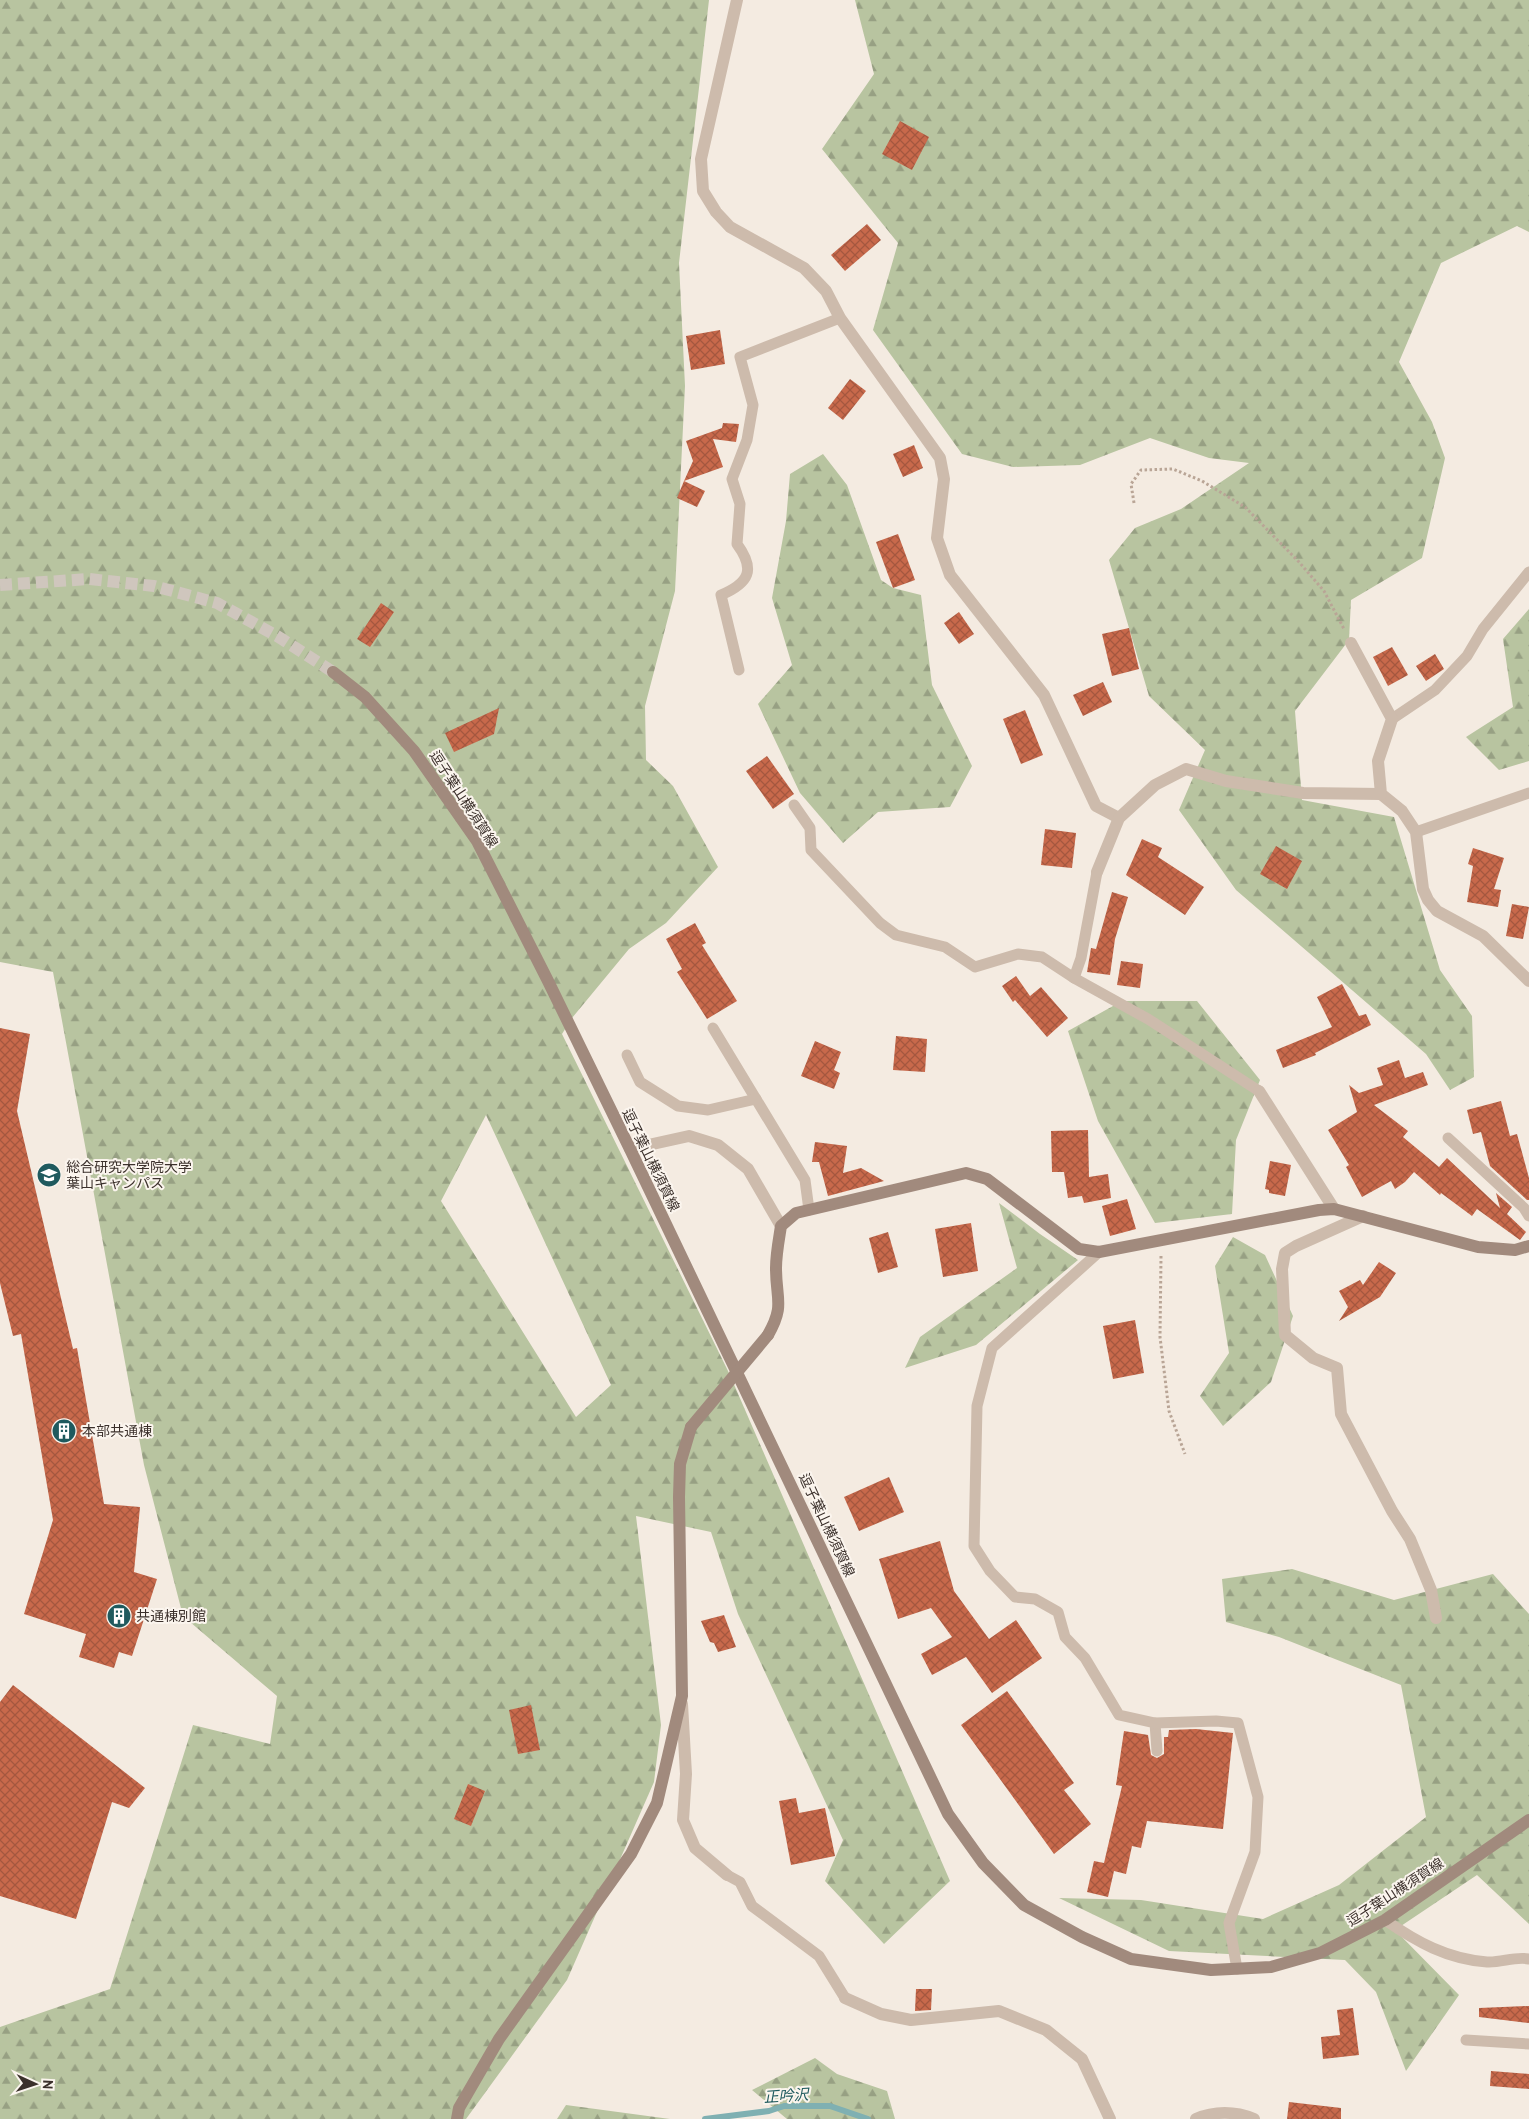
<svg xmlns="http://www.w3.org/2000/svg" width="1529" height="2119" font-family="'PT Sans','Noto Sans JP',sans-serif">
  <style>
    .forest { fill: url(#forest-firs); fill-rule: evenodd }
    .lines { fill: none; stroke-linecap: round; stroke-linejoin: round }
    .stream { stroke: #7fb0b2; stroke-width: 6 }
    .building { fill: url(#building-cross-hatch) }
    .secondary-tunnel { stroke: #cfc6bd; stroke-width: 12; stroke-dasharray: 12 6; stroke-linecap: butt }
    .path { stroke: #b9a596; stroke-width: 3; stroke-dasharray: 2.5 2.5; stroke-linecap: butt }
    .lane { stroke: #cdbbac; stroke-width: 11 }
    .street { stroke: #cdbbac; stroke-width: 12 }
    .secondary { stroke: #a18a7d; stroke-width: 12 }
    .secondary-bridge { stroke: #a18a7d; stroke-width: 12 }
    .labels { text-anchor: middle; stroke-width: 4; stroke-linejoin: round; paint-order: stroke }
    .street-label { font-size: 14px; fill: #3b302b; stroke: #fbf5ee }
    .poi-label { font-size: 14px; fill: #3b302b; stroke: #fbf5ee; text-anchor: start }
    .water-label { font-size: 15px; font-style: italic; fill: #1f5a5e; stroke: #fbf5ee }
  </style>
  <defs>
    <pattern id="forest-firs" width="22" height="20" patternUnits="userSpaceOnUse" patternTransform="scale(1.25)"><rect width="22" height="20" fill="#b8c4a0"/><path d="M5 1l3.5 6h-7zM16 11l3.5 6h-7z" fill="#97a083"/></pattern>
    <pattern id="building-cross-hatch" width="8" height="8" patternUnits="userSpaceOnUse" patternTransform="scale(1.25)"><rect width="8" height="8" fill="#c8694b"/><path d="M0 0l8 8M0 8l8-8" fill="none" stroke="#a4573f"/></pattern>
  </defs>
  <rect width="100%" height="100%" fill="#f4ebe1"/>
  <g class="forest">
    <path d="M0 0H709L679 263 685 386 675 591 645 706 646 760 673 786 718 867 666 923 629 949 572 1018 562 1034 729 1373 950 1881 884 1944 825 1881 843 1840 738 1614 711 1532 636 1516 661 1725 654 1782 567 1980 466 2119H0V2027L110 1989 193 1725 270 1744 277 1696 183 1616 144 1465 53 972 0 962ZM486 1115 611 1385 576 1417 441 1201Z"/>
    <polygon points="855,0 1529,0 1529,232 1517,226 1441,263 1399,362 1432,422 1445,458 1422,558 1351,600 1349,640 1295,711 1302,800 1394,817 1440,970 1472,1016 1474,1077 1450,1090 1426,1054 1236,890 1179,810 1205,750 1149,696 1109,560 1135,528 1181,509 1249,463 1209,458 1150,438 1080,465 1013,467 962,454 873,330 898,243 822,149 874,74"/>
    <polygon points="823,454 847,485 881,580 893,588 921,595 932,685 972,766 950,807 878,812 843,843 800,793 758,704 792,665 772,598 786,521 790,474"/>
    <polygon points="1529,609 1529,761 1499,770 1466,737 1513,707 1503,639"/>
    <polygon points="1122,1001 1197,1001 1260,1080 1236,1140 1232,1214 1155,1223 1098,1121 1068,1031"/>
    <polygon points="999,1203 1040,1234 1078,1260 976,1345 905,1368 920,1337 1017,1268"/>
    <polygon points="1233,1237 1265,1255 1293,1316 1271,1382 1223,1426 1200,1396 1229,1353 1215,1266"/>
    <polygon points="1292,1569 1394,1600 1493,1574 1529,1614 1529,1924 1477,1875 1395,1930 1459,1995 1406,2071 1376,1992 1345,1960 1169,1951 1059,1898 1141,1900 1263,1919 1339,1885 1426,1817 1401,1685 1279,1637 1226,1622 1222,1579"/>
    <polygon points="815,2058 837,2074 887,2091 895,2119 787,2119 752,2090"/>
    <polygon points="566,2105 670,2119 557,2119"/>
  </g>
  <g class="lines">
    <polyline class="stream" points="705,2119 769,2111 784,2106 830,2106 868,2119"/>
  </g>
  <g class="building">
    <polygon points="900,121 929,137 912,170 882,154"/>
    <polygon points="867,224 881,240 845,271 831,255"/>
    <polygon points="720,330 725,364 691,370 686,336"/>
    <polygon points="850,379 866,391 843,420 828,408"/>
    <polygon points="723,423 739,424 736,442 713,439 723,467 684,481 693,461 686,441 722,428"/>
    <polygon points="914,445 923,468 903,477 893,454"/>
    <polygon points="684,481 705,491 697,507 677,498"/>
    <polygon points="898,534 915,580 893,588 876,542"/>
    <polygon points="381,603 394,612 370,647 357,639"/>
    <polygon points="959,612 974,634 959,644 944,623"/>
    <polygon points="1129,628 1139,669 1112,676 1102,634"/>
    <polygon points="1392,647 1408,675 1388,686 1373,657"/>
    <polygon points="1435,654 1444,669 1426,681 1416,666"/>
    <polygon points="1103,682 1112,702 1083,716 1073,695"/>
    <polygon points="499,708 494,734 454,752 445,733"/>
    <polygon points="1025,710 1043,755 1021,764 1003,719"/>
    <polygon points="767,756 794,794 773,809 746,771"/>
    <polygon points="1045,829 1076,833 1072,868 1041,865"/>
    <polygon points="1142,839 1162,848 1158,857 1204,887 1185,915 1126,875"/>
    <polygon points="1276,846 1302,861 1287,889 1260,874"/>
    <polygon points="1473,848 1504,858 1494,889 1501,890 1498,907 1467,902 1473,866 1468,864"/>
    <polygon points="1112,892 1128,897 1115,939 1110,975 1087,972 1091,948 1096,949"/>
    <polygon points="1512,904 1529,907 1523,939 1506,936"/>
    <polygon points="695,923 706,943 702,945 737,1001 707,1019 677,972 682,969 666,939"/>
    <polygon points="1121,961 1143,964 1140,988 1117,985"/>
    <polygon points="1016,976 1030,996 1041,987 1068,1018 1047,1037 1015,1000 1013,1002 1002,986"/>
    <polygon points="1342,984 1359,1016 1366,1014 1371,1025 1315,1053 1316,1055 1283,1068 1276,1050 1332,1027 1317,997"/>
    <polygon points="0,1028 30,1034 17,1111 73,1349 77,1348 104,1504 140,1507 134,1572 157,1579 132,1656 119,1652 114,1668 79,1657 86,1634 24,1614 53,1520 21,1334 13,1336 0,1283"/>
    <polygon points="896,1036 927,1039 925,1072 893,1070"/>
    <polygon points="815,1041 841,1052 834,1070 840,1073 834,1089 801,1076"/>
    <polygon points="1399,1060 1405,1078 1423,1072 1428,1085 1374,1105 1408,1131 1403,1137 1439,1167 1447,1158 1500,1208 1496,1193 1512,1207 1507,1214 1526,1232 1520,1240 1477,1209 1472,1216 1441,1193 1440,1195 1414,1172 1405,1182 1395,1189 1391,1181 1362,1197 1346,1167 1349,1165 1328,1130 1357,1112 1349,1085 1359,1093 1383,1085 1377,1068"/>
    <polygon points="1501,1101 1510,1136 1517,1134 1529,1178 1529,1200 1527,1200 1490,1166 1481,1132 1473,1134 1467,1110"/>
    <polygon points="1088,1130 1089,1177 1108,1174 1111,1198 1084,1203 1082,1196 1068,1198 1064,1172 1052,1172 1051,1131"/>
    <polygon points="815,1142 847,1146 843,1173 861,1168 884,1181 828,1196 819,1162 812,1162"/>
    <polygon points="1270,1161 1291,1165 1285,1196 1269,1193 1269,1190 1265,1189"/>
    <polygon points="1127,1199 1136,1229 1110,1236 1102,1206"/>
    <polygon points="971,1223 978,1271 943,1277 935,1229"/>
    <polygon points="888,1232 898,1267 878,1273 869,1238"/>
    <polygon points="1379,1262 1396,1273 1380,1297 1339,1321 1348,1307 1339,1291 1360,1280 1363,1285"/>
    <polygon points="1135,1320 1144,1373 1113,1379 1103,1326"/>
    <polygon points="889,1477 904,1512 859,1531 844,1497"/>
    <polygon points="940,1541 954,1591 989,1639 1016,1620 1042,1658 992,1693 966,1657 932,1675 921,1654 952,1637 931,1608 898,1619 879,1559"/>
    <polygon points="724,1615 736,1647 718,1652 714,1643 710,1642 701,1621"/>
    <polygon points="13,1685 145,1788 129,1808 112,1802 76,1919 0,1896 0,1702"/>
    <polygon points="1007,1691 1074,1783 1064,1790 1091,1824 1054,1854 961,1725"/>
    <polygon points="531,1705 540,1750 518,1754 509,1710"/>
    <polygon points="1196,1729 1233,1733 1223,1829 1147,1821 1141,1848 1132,1846 1126,1874 1114,1871 1108,1897 1087,1892 1094,1861 1104,1863 1122,1786 1116,1785 1124,1731 1148,1735 1151,1755 1157,1758 1164,1754 1164,1737 1168,1737 1169,1730"/>
    <polygon points="468,1784 485,1791 471,1826 454,1819"/>
    <polygon points="796,1798 799,1813 825,1808 835,1856 791,1865 779,1801"/>
    <polygon points="916,1989 932,1989 931,2010 915,2011"/>
    <polygon points="1529,2006 1529,2023 1479,2017 1479,2008"/>
    <polygon points="1353,2008 1359,2055 1323,2059 1321,2037 1340,2035 1337,2010"/>
    <polygon points="1491,2071 1529,2074 1529,2089 1490,2086"/>
    <polygon points="1289,2102 1341,2108 1341,2119 1287,2119"/>
  </g>
  <g class="lines">
    <polyline class="secondary-tunnel" points="0,585 89,579 154,586 217,603 277,636 333,672"/>
    <g class="path">
      <polyline points="1134,503 1131,484 1141,470 1173,469 1202,481 1245,507 1299,562 1324,591 1344,629"/>
      <polyline points="1161,1256 1160,1337 1169,1411 1185,1454"/>
    </g>
    <g class="lane">
      <path d="M739 670 721 595C749 583 756 570 737 544L740 504 732 479 747 440 753 405 740 357 840 318"/>
      <polyline points="1392,719 1435,690 1467,656 1483,629 1529,572"/>
      <polyline points="794,805 810,828 811,850 880,923 896,935 945,947 975,967 1018,954 1042,957 1074,978"/>
      <polyline points="1416,832 1529,793"/>
      <polyline points="1097,872 1081,958 1074,978 1148,1019 1259,1091"/>
      <polyline points="713,1028 805,1180 809,1210"/>
      <polyline points="627,1055 640,1082 678,1106 708,1110 756,1099"/>
      <polyline points="1448,1138 1524,1208 1529,1216"/>
      <polyline points="1099,1252 992,1348 977,1406 974,1546 990,1571 1015,1597 1035,1599 1058,1612 1065,1637 1085,1658 1119,1715 1155,1723 1157,1751"/>
      <polyline points="1155,1723 1216,1721 1238,1723 1258,1797 1255,1852 1229,1923 1237,1969"/>
      <polyline points="727,1875 740,1882 752,1906 819,1956 845,1998"/>
      <path d="M1385 1920C1417 1942 1447 1959 1487 1962 1501 1963 1515 1956 1529 1959"/>
      <polyline points="1466,2040 1529,2044"/>
    </g>
    <g class="street">
      <polyline points="737,0 701,159 703,191 716,212 730,227 804,268 826,291 840,318 940,458 944,479 937,538 950,575 1044,695 1096,806 1119,818"/>
      <polyline points="1351,643 1392,719 1378,761 1381,794 1402,811 1416,832 1423,889 1428,900 1437,911 1483,936 1529,981"/>
      <polyline points="1097,872 1119,818 1155,785 1186,769 1226,781 1303,793 1381,794"/>
      <polyline points="1259,1091 1334,1209"/>
      <polyline points="630,1149 689,1136 718,1145 748,1169 781,1226"/>
      <polyline points="1363,1216 1296,1246 1285,1253 1282,1269 1285,1335 1313,1358 1337,1368 1341,1414 1392,1511 1410,1539 1431,1590 1436,1618"/>
      <polyline points="682,1704 686,1774 683,1820 695,1848 727,1875"/>
      <polyline points="845,1998 881,2014 911,2020 999,2011 1046,2030 1082,2059 1110,2119"/>
      <path d="M1196 2119C1214 2111 1235 2111 1254 2119"/>
    </g>
    <g class="secondary">
      <polyline points="333,672 365,697 414,751 477,841 548,981 630,1149 948,1814 983,1863 1024,1905 1082,1937 1131,1959 1211,1970 1271,1967 1320,1953 1385,1920 1529,1820"/>
      <path d="M768 1335C785 1305 776 1300 776 1268 776 1254 779 1239 781 1226L796 1213 966 1173 987 1179 1079 1249 1099 1252 1319 1210 1334 1209 1478 1247 1515 1250 1529 1246"/>
      <polyline points="457,2119 459,2108 499,2039 631,1854 657,1803 682,1696 679,1497 680,1464 691,1427"/>
    </g>
    <polyline class="secondary-bridge" points="691,1427 768,1335"/>
  </g>
  <defs>
    <symbol id="university-disc" viewBox="-11 -11 22 22"><circle r="9.5" fill="#1f5a5e" stroke="#fbf5ee"/><path d="M0-5L7-2L0 1L-7-2ZM-4 1L0 2.5L4 1V4Q0 6-4 4Z" fill="#fff"/></symbol>
    <symbol id="building-disc" viewBox="-11 -11 22 22"><circle r="9.5" fill="#1f5a5e" stroke="#fbf5ee"/><path d="M-4-6H4V6H1V3H-1V6H-4ZM-2.5-4.3h1.7v1.8h-1.7ZM.8-4.3h1.7v1.8H.8ZM-2.5-1h1.7V.8h-1.7ZM.8-1h1.7V.8H.8Z" fill="#fff"/></symbol>
  </defs>
  <g fill-rule="evenodd">
    <use href="#university-disc" x="35" y="1161" width="28" height="28"/>
    <use href="#building-disc" x="50" y="1417" width="28" height="28"/>
    <use href="#building-disc" x="105" y="1602" width="28" height="28"/>
  </g>
  <g class="labels">
    <g class="street-label">
      <text transform="translate(464 799) rotate(57)" y="5">逗子葉山横須賀線</text>
      <text transform="translate(651 1160) rotate(64)" y="5">逗子葉山横須賀線</text>
      <text transform="translate(827 1525) rotate(65)" y="5">逗子葉山横須賀線</text>
      <text transform="translate(1395 1892) rotate(-33)" y="5">逗子葉山横須賀線</text>
    </g>
    <g class="poi-label">
      <text x="66" y="1172">総合研究大学院大学<tspan x="66" dy="16">葉山キャンパス</tspan></text>
      <text x="82" y="1436">本部共通棟</text>
      <text x="136" y="1621">共通棟別館</text>
    </g>
    <g class="water-label">
      <text transform="translate(786 2096) rotate(-4)" y="5">正吟沢</text>
    </g>
  </g>
  <g transform="translate(35 2084) rotate(93)" stroke="#fbf5ee" stroke-width="4" paint-order="stroke">
  <path d="M0-4L9 19L0 12L-9 19Z" fill="#3b302b"/>
  <text y="-8" font-size="14" font-weight="bold" text-anchor="middle" fill="#3b302b">N</text>
  </g>
</svg>
